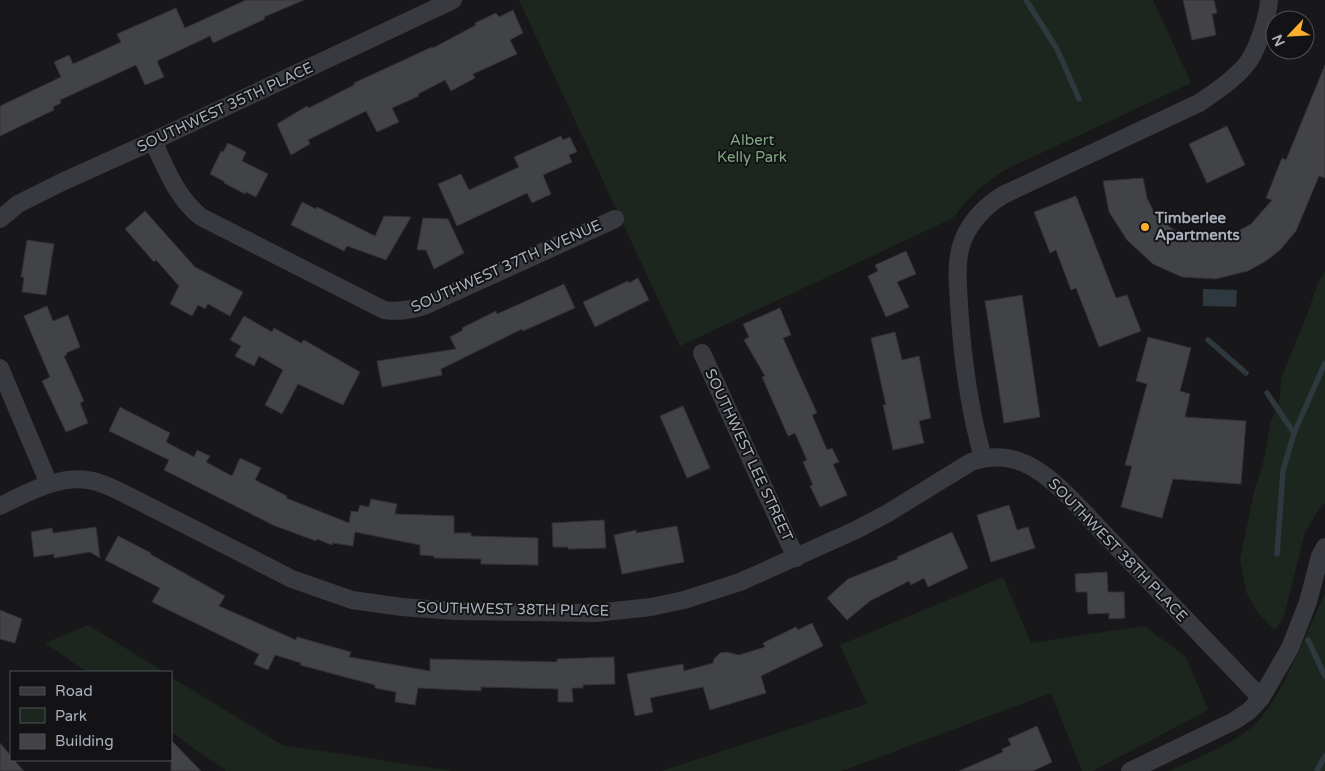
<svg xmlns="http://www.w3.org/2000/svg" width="1325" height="771" font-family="'Varela Round',sans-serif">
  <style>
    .green { fill: #1d261e }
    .water { fill: #2d383f }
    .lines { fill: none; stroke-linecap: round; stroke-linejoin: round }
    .stream { stroke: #2d383f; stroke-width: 5.5 }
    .building { fill: #424347; stroke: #323236 }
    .minor { stroke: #383a3f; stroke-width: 18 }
    .poi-dot { fill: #feaf2c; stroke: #131315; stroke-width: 2 }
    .labels { text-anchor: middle; stroke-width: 4; stroke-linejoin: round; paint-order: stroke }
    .street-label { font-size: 15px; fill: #a9afbb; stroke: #131315 }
    .park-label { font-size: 15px; fill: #7fa780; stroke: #131315 }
    .poi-label { font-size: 15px; font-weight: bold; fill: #a9afbb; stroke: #131315; text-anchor: start }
  </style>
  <rect width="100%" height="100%" fill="#18181a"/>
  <g class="green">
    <path d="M519 0H1153L1191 83 1007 169C985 182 968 197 953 218L680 346Z"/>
    <polygon points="1325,272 1325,503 1319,509 1305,532 1284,616 1275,630 1258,613 1246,592 1240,559 1254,492 1265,456 1270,424 1280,398 1281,378 1305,320 1318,283"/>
    <polygon points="1003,577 1031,643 1144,626 1186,657 1208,710 1093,771 1082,771 1051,693 842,771 661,771 867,704 840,645"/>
    <path d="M1325 593V771H1169C1195 759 1234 744 1254 725 1276 703 1287 676 1300 649 1308 630 1317 612 1325 593Z"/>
    <polygon points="88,625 164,672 87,672 45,643"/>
    <polygon points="171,677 282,745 452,771 226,771 171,732"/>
  </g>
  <polygon class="water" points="1203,289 1237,290 1236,307 1203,306"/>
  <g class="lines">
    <g class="stream">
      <polyline points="1026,0 1057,49 1079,99"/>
      <polyline points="1208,340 1246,373"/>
      <polyline points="1267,393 1294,433"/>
      <polyline points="1277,554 1283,471 1294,433 1325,363"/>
      <polyline points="1308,640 1325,676"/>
      <polyline points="1317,771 1325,756"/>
    </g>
  </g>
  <g class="building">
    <polygon points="246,0 304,0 264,17 265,19 213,43 210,36 157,61 164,77 145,85 136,65 60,100 61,103 53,107 54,110 0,136 0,106 61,77 54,62 69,55 73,64 121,42 117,34 176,8 185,28"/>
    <polygon points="1183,0 1214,0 1217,13 1212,14 1216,35 1192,40"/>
    <polygon points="513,10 523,33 510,40 517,54 473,74 475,78 451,91 445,80 418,94 419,96 392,108 399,122 377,132 366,111 308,140 310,144 291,155 277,124 307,106 309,108 354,85 354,83 432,47 433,48 476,25 475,23 496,13 499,17"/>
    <polygon points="1325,65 1325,178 1319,176 1296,231 1280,250 1266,261 1248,271 1215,279 1182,277 1153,264 1127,240 1109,212 1103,181 1143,178 1147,198 1156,216 1174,230 1190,238 1210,241 1231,235 1251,224 1272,200 1266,198 1282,158 1286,160"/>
    <polygon points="1227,126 1245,165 1207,183 1189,144"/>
    <polygon points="561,136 563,140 570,137 577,152 569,155 572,162 543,175 551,194 532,203 527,193 457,226 438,184 461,174 469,190 519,167 514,157"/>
    <polygon points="228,143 246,152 242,161 268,174 256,197 246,192 245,194 224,183 225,182 210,174 221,151 223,152"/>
    <polygon points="1076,196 1116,298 1127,295 1141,331 1099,347 1076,288 1071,290 1056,250 1050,253 1034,212"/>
    <polygon points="302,202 316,209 317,207 375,236 384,216 411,217 386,260 347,246 344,251 291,225"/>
    <polygon points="145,211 195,267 243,292 230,316 208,304 205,309 198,305 192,316 170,304 179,286 156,260 154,262 125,229"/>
    <polygon points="423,218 448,219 464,253 434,269 426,250 417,250"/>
    <polygon points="27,240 54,244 46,295 22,292 24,277 21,277"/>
    <polygon points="906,251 916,274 897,282 909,307 886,317 868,276 878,271 875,265"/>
    <polygon points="638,278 649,300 595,327 583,302 628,281 629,283"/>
    <polygon points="564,284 575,308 523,331 522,329 441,369 442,375 382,387 377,361 456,349 450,337 463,330 462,328 496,311 497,314"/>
    <polygon points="1022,295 1040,417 1004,423 985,301"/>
    <polygon points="47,306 53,321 68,315 80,347 66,353 67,355 64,356 84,401 80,403 88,423 66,432 42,381 50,377 24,316"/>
    <polygon points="780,308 791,335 783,338 817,413 812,415 827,450 832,448 839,462 833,464 847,495 820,507 810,486 813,485 803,462 807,460 795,433 788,436 762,377 765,376 744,340 749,337 743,324"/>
    <polygon points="244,316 272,332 274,328 301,343 304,340 360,372 343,405 298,384 282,414 265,405 283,370 259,356 254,366 235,356 241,346 230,340"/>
    <polygon points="895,332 902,360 919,356 931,418 919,421 924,443 893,450 883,405 886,405 871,338"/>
    <polygon points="1148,337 1191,348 1180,391 1190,394 1185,417 1246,421 1241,484 1173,479 1162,518 1121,507 1132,466 1125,465 1147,384 1136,381"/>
    <polygon points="683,406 710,468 687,478 660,416"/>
    <polygon points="120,407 170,433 166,442 194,457 197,450 210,456 206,462 232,476 240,458 261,468 255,480 287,496 286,498 349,523 351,511 358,512 360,505 369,507 371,499 397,504 395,514 454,516 454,533 471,533 471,536 538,538 538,565 481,564 481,559 434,558 434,556 420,555 420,545 355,532 353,546 333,543 332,545 317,539 316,541 273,525 164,470 169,460 109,431"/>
    <polygon points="1009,505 1017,530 1028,527 1035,548 991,562 977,515"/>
    <polygon points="604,520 606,548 568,549 568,547 553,547 552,523"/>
    <polygon points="677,526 684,562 622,574 614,535 636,530 636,533"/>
    <polygon points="96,527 100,558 90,552 54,558 54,554 34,557 31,532 52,528 53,533"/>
    <polygon points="952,532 968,568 928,587 924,578 911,585 909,581 870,601 847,620 827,598 848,579 898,559 897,557"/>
    <polygon points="118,536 151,553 150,554 225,596 219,606 296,640 297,637 351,652 349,657 430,671 430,659 557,662 557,659 614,657 615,684 583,685 583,688 572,688 573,702 558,702 558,689 481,687 481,691 418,688 415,705 395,702 396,692 375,688 375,685 300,665 301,663 275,655 268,670 254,664 259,654 152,602 160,588 105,560"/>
    <polygon points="1107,572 1108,592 1124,592 1125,618 1109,619 1109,613 1088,614 1087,592 1076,592 1075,574"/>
    <polygon points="0,610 22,619 15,643 0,639"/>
    <polygon points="812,623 823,646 761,676 766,693 710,710 703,687 650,698 653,712 635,716 627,674 683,664 684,671 713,663 714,659 720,653 726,652 739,655 765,647 763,643 796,627 798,630"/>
    <polygon points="1037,726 1052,762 1033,771 959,771 1003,752 1002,749 1011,745 1008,739"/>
    <polygon points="171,740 201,771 171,771"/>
    <polygon points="0,743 11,756 11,760 14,760 24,771 0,771"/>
  </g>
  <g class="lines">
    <g class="minor">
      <path d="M153 141C166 168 176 197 201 217L384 310C399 312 410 310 424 306L615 219"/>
      <polyline points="0,219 18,204 62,182 153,141 453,0"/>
      <polyline points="702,353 796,558"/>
      <polyline points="0,368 49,484"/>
      <path d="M983 458C969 408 962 356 959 304 958 284 955 260 963 240 971 221 985 206 1003 195L1199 103C1215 92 1232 81 1245 66 1257 53 1268 17 1269 0"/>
      <path d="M0 506C27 493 62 473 93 481 102 483 110 487 119 491L292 579 352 600 402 607 456 611 596 613 651 607 684 600 740 582 856 530 888 513 971 462C989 456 1008 455 1026 464 1057 478 1088 518 1112 542 1162 594 1212 646 1261 698"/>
      <polyline points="1130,771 1234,721 1249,711 1261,698 1290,648 1308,602 1320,556 1325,547"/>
    </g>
  </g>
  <circle class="poi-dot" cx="1145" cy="227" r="5"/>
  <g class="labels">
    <g class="street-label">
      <text transform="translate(225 107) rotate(-25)" y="5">SOUTHWEST 35TH PLACE</text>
      <text transform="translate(506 266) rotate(-24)" y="5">SOUTHWEST 37TH AVENUE</text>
      <text transform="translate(749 455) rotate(65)" y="5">SOUTHWEST LEE STREET</text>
      <text transform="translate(1118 550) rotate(46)" y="5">SOUTHWEST 38TH PLACE</text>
      <text transform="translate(513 609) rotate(1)" y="5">SOUTHWEST 38TH PLACE</text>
    </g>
    <g class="park-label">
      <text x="752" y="145">Albert<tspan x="752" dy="17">Kelly Park</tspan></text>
    </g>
    <g class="poi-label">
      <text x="1155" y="223">Timberlee<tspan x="1155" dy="17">Apartments</tspan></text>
    </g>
  </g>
  <rect x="10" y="671" width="162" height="90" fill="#131315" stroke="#4f5157"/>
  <rect x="20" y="687" width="25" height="8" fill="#383a3f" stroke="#4f5157"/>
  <text x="55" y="696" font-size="15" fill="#a9afbb">Road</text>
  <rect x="20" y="708" width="25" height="15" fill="#1d261e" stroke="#4f5157"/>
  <text x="55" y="721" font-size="15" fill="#a9afbb">Park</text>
  <rect x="20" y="734" width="25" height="15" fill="#424347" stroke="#4f5157"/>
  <text x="55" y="746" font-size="15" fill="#a9afbb">Building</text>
  <g transform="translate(1290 35) rotate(245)"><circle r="24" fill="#131315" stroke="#4f5157"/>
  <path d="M0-4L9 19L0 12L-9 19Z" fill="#feaf2c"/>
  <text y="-8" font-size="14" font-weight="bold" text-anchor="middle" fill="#a9afbb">N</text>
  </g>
</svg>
